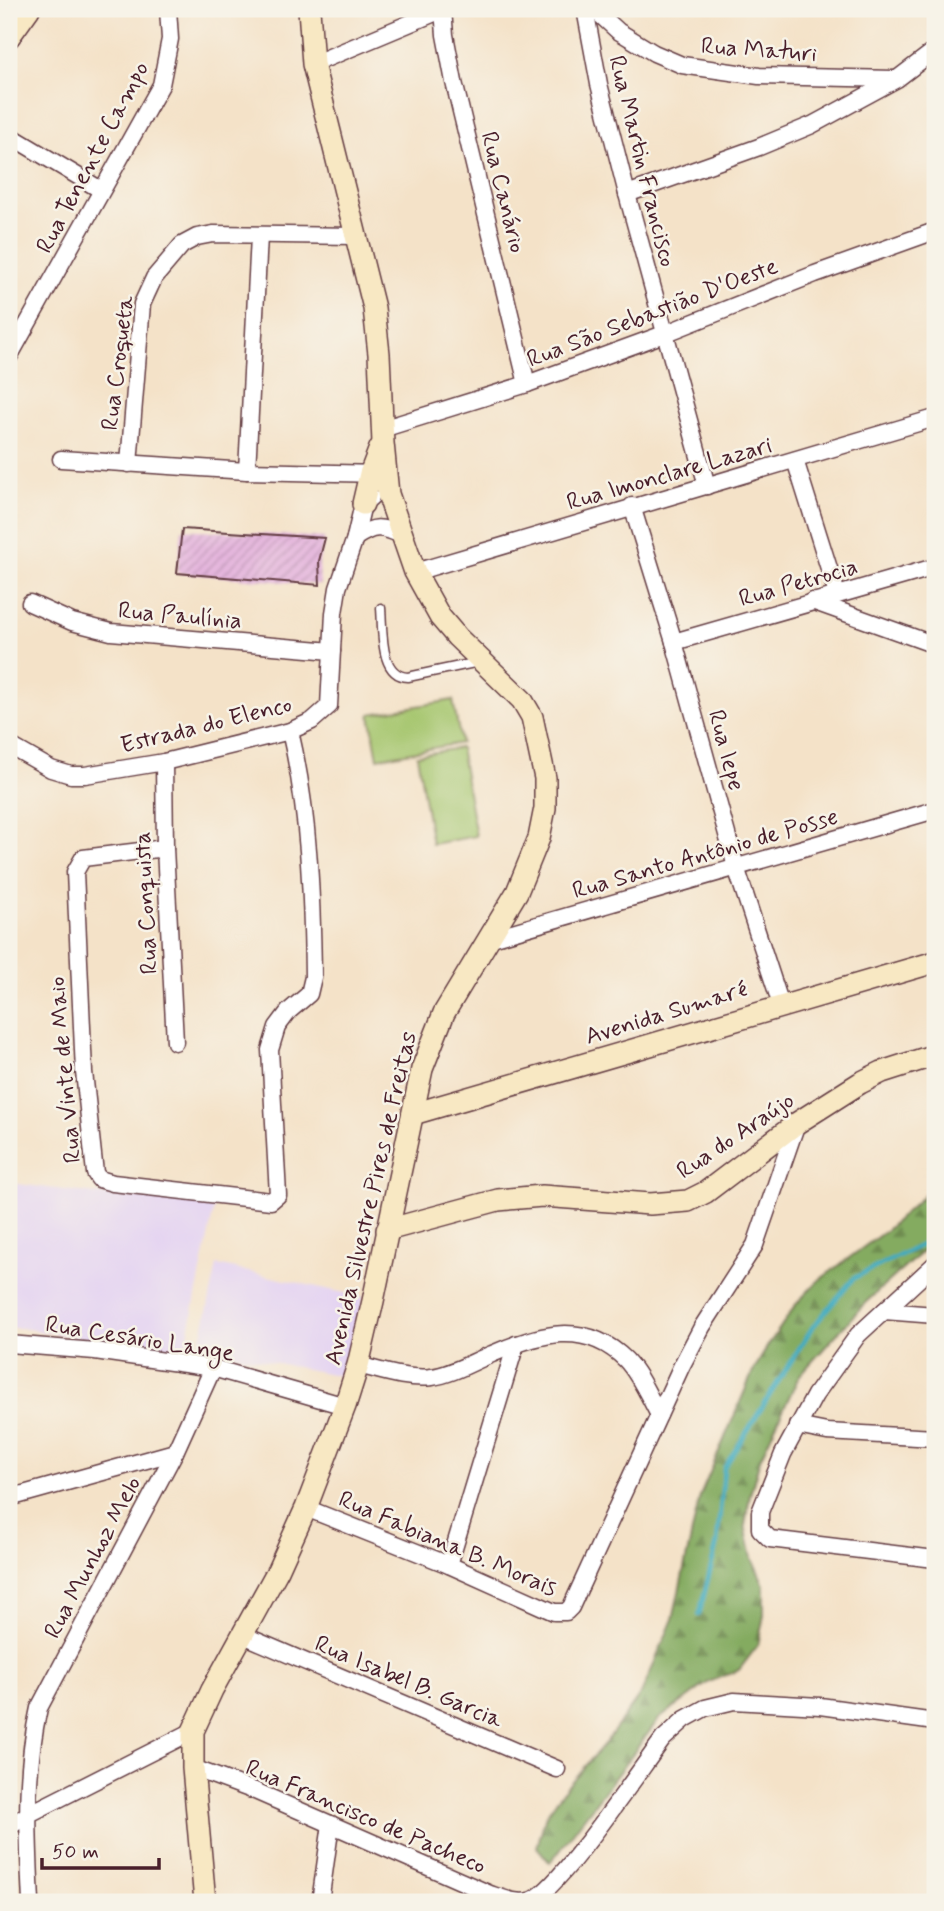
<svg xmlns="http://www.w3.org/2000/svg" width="944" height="1911" font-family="Mynerve,sans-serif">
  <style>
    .built { fill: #e4d3f2 }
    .forest { fill: url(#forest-firs); stroke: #676546; stroke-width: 2 }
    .green { fill: #a6c66e; stroke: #78724c; stroke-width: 2 }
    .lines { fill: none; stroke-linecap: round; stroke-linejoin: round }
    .stream { stroke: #40abc0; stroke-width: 4.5 }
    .building { fill: url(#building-hatch) }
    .lane-casing { stroke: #643c43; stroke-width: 11 }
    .street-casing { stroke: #643c43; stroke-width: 19 }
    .secondary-casing { stroke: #643c43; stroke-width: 24 }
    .lane { stroke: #fff; stroke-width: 8 }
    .street { stroke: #fff; stroke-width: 16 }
    .secondary { stroke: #f8e8c3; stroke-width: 21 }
    .labels { text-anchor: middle; stroke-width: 5; stroke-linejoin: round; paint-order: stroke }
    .street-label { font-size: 24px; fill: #4a1f2b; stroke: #f7f3e8 }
  </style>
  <defs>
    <pattern id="forest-firs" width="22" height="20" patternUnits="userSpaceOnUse" patternTransform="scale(1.75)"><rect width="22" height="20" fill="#84ab61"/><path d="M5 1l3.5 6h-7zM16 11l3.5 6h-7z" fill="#6e8b50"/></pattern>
    <pattern id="building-hatch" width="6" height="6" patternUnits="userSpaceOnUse" patternTransform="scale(1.75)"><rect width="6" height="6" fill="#e2acdb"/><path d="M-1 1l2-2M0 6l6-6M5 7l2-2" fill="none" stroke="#b98bb2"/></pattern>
  </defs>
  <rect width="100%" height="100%" fill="#f7f3e8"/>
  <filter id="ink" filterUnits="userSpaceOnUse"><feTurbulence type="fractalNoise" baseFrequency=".0143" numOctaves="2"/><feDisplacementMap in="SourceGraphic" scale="14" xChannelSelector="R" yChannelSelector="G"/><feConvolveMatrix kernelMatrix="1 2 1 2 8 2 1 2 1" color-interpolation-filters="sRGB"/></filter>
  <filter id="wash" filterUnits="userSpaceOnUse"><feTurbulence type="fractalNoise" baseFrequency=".00686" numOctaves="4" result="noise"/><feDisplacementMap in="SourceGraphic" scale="28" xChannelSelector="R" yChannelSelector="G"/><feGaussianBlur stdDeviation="1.57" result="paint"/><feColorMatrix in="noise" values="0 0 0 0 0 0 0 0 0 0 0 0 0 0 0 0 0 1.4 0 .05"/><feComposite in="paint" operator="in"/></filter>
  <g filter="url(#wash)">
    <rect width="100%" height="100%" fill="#f4e2c8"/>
    <g class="built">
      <polygon points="9,1183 96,1194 215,1203 184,1355 21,1328 9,1328"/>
      <polygon points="217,1265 363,1297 351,1378 232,1354 214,1353 201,1340"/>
    </g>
    <polygon class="forest" points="935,1185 935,1240 865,1303 799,1376 760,1459 750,1495 745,1525 752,1558 764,1585 764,1615 758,1645 739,1670 709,1682 659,1719 550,1863 537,1847 546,1815 564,1790 606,1742 642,1692 673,1619 700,1496 752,1374 767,1347 797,1303 818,1281 884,1232"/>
    <g class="green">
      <polygon points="453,700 461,743 378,758 370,714"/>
      <polygon points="460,748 476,836 432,844 417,755"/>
    </g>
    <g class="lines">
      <polyline class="stream" points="699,1615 717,1543 724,1468 812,1328 854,1278 927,1242 935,1231"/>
    </g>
    <g id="blocks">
      <polygon class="building" points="182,529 325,538 319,561 320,585 177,573"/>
    </g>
  </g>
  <g filter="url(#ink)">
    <use href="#blocks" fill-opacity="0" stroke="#643c43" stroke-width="2"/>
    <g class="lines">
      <defs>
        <path id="lane" d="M381 608C383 630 379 676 408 677L479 662"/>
        <g id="street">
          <polyline points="443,9 445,35 454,82 527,384"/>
          <polyline points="585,9 599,84 627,194 707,486"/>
          <polyline points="594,9 618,31 654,53 682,65 759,76 894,79"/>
          <polyline points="313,64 444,9"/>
          <polyline points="9,135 101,190"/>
          <polyline points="627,194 759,147 812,125 897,79 935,50"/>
          <polyline points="9,357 161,85 170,39 168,9"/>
          <polyline points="382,429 527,384 664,334 815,274 935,231"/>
          <polyline points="61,459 247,471 380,474"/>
          <polyline points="795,460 837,594"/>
          <polyline points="129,464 142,304 154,278 182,245 197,237 213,234 356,236"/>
          <polyline points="247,471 259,236"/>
          <polyline points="632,506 674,642 736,867 781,1005"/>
          <path d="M355 538C374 525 381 526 401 535"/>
          <polyline points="415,572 935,418"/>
          <polyline points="812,601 935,645"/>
          <polyline points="30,603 72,622 111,632 332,651"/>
          <polyline points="674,642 935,567"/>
          <polyline points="9,745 51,769 71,775 85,775 164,762 290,731 312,721 329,706 334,613 338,588 355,538 363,504 371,497"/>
          <polyline points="164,762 165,848 175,1042"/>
          <path d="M165 848 83 858 75 872 84 1072 95 1173 99 1179 113 1183 271 1201 278 1195 270 1050 277 1027 289 1011 309 994 313 977C312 894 309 812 290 731"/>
          <polyline points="488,939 935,810"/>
          <polyline points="935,1264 858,1335 815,1395 783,1454 760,1512 760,1529 770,1539 935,1559"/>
          <polyline points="884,1311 935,1315"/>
          <polyline points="9,1344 95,1351 213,1368 345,1406"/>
          <path d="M358 1365C382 1371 408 1380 432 1377 453 1374 472 1362 492 1354 538 1334 585 1319 626 1360 640 1375 649 1397 659 1415"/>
          <polyline points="797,1426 827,1432 935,1438"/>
          <polyline points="9,1498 175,1452"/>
          <polyline points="306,1508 449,1565 554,1612 566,1612 571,1607 682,1365 702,1327 755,1245 797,1123"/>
          <polyline points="449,1565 516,1344"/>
          <polyline points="243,1635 557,1769"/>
          <path d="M193 1768 255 1791 490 1894C502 1898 519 1905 532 1900 559 1890 641 1768 663 1739L685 1719 705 1708 734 1701 820 1706 935 1722"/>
          <polyline points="9,1827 27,1815 193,1731"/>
          <path d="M31 1902C28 1838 24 1772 39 1708L175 1452 213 1368"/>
          <polyline points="320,1902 331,1824"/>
        </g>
        <g id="secondary">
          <polyline points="9,37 29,9"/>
          <polyline points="363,504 370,474 380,448"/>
          <polyline points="413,1114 935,962"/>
          <polyline points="387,1230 498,1200 542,1196 650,1204 688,1201 706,1192 797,1123 860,1083 882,1072 935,1055"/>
          <polyline points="205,1902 193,1768 193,1731 212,1690 278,1570 306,1508 345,1406 358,1365 373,1301 422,1069 444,1013 517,892 539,838 545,808 545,778 532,717 522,700 457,637 440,617 415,572 388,494 383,443 379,354 374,308 313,64 309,9"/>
        </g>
      </defs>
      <use href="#lane" class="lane-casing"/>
      <use href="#street" class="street-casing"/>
      <use href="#secondary" class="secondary-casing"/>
      <use href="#lane" class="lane"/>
      <use href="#street" class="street"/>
      <use href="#secondary" class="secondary"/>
    </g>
  </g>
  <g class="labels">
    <g class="street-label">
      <text transform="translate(759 49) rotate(4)" y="8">Rua Maturi</text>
      <text transform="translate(92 157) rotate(-62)" y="8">Rua Tenente Campo</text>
      <text transform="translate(643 161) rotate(76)" y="8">Rua Martin Francisco</text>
      <text transform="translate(504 192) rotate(76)" y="8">Rua Canário</text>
      <text transform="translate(652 312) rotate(-21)" y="8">Rua São Sebastião D'Oeste</text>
      <text transform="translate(117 363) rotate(-83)" y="8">Rua Croqueta</text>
      <text transform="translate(669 473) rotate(-16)" y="8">Rua Imonclare Lazari</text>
      <text transform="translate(798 582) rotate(-16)" y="8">Rua Petrocia</text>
      <text transform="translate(180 615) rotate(5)" y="8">Rua Paulínia</text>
      <text transform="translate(206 724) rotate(-14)" y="8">Estrada do Elenco</text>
      <text transform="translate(727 750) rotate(75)" y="8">Rua Iepe</text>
      <text transform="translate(705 853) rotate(-16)" y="8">Rua Santo Antônio de Posse</text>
      <text transform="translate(145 903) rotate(-93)" y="8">Rua Conquista</text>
      <text transform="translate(666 1012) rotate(-17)" y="8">Avenida Sumaré</text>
      <text transform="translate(64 1070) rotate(-95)" y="8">Rua Vinte de Maio</text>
      <text transform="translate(735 1135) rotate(-34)" y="8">Rua do Araújo</text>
      <text transform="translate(370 1198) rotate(-77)" y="8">Avenida Silvestre Pires de Freitas</text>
      <text transform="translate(140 1338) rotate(9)" y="8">Rua Cesário Lange</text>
      <text transform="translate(448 1543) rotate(23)" y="8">Rua Fabiana B. Morais</text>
      <text transform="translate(92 1557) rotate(-62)" y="8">Rua Munhoz Melo</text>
      <text transform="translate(409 1681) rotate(23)" y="8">Rua Isabel B. Garcia</text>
      <text transform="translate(366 1816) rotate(23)" y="8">Rua Francisco de Pacheco</text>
    </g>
  </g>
  <rect width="944" height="1911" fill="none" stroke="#f7f3e8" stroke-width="35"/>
  <path d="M42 1858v10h117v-10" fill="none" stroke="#4a1f2b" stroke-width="3.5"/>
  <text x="52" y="1858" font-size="21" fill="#4a1f2b" stroke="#f7f3e8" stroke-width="5" paint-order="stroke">50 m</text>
</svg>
